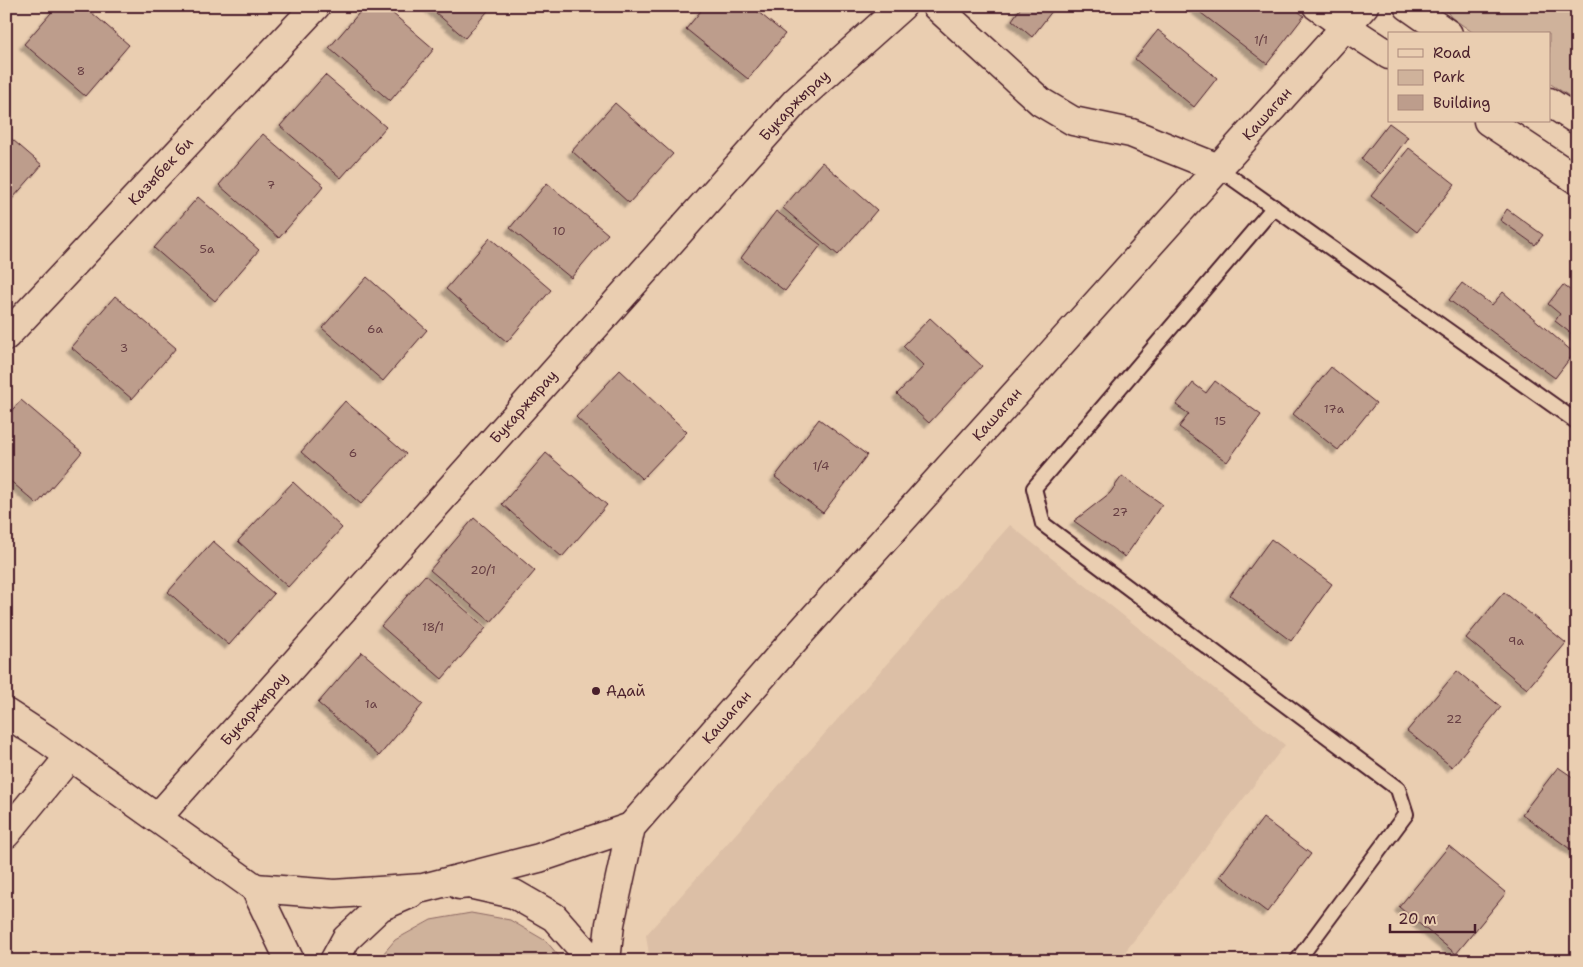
<svg xmlns="http://www.w3.org/2000/svg" width="1583" height="967" font-family="'Shantell Sans',sans-serif">
  <style>
    .built { fill: #dcbfa6 }
    .green { fill: #cfb29b; stroke: #8c6863 }
    .building { fill: #bd9d8c; stroke: #4a1f2b; filter: url(#shadow) }
    .lines { fill: none; stroke-linecap: round; stroke-linejoin: round }
    .service-casing { stroke: #4a1f2b; stroke-width: 18 }
    .minor-casing { stroke: #4a1f2b; stroke-width: 31 }
    .tertiary-casing { stroke: #4a1f2b; stroke-width: 31 }
    .service { stroke: #eaceb1; stroke-width: 14 }
    .minor { stroke: #eaceb1; stroke-width: 28 }
    .tertiary { stroke: #eaceb1; stroke-width: 28 }
    .poi-dot { fill: #4a1f2b; stroke: #eaceb1; stroke-width: 2 }
    .labels { text-anchor: middle; stroke-width: 4.5; stroke-linejoin: round; paint-order: stroke }
    .number-label { font-size: 12px; fill: #673e43 }
    .street-label { font-size: 15px; fill: #4a1f2b; stroke: #eaceb1 }
    .poi-label { font-size: 15px; fill: #4a1f2b; stroke: #eaceb1; text-anchor: start }
  </style>
  <defs>
    <filter id="shadow"><feDropShadow dx="-4.5" dy="4.5" stdDeviation="1" flood-color="#0004"/></filter>
  </defs>
  <rect width="100%" height="100%" fill="#eaceb1"/>
  <filter id="ink" filterUnits="userSpaceOnUse"><feTurbulence type="fractalNoise" baseFrequency=".02" numOctaves="2"/><feDisplacementMap in="SourceGraphic" scale="10" xChannelSelector="R" yChannelSelector="G"/><feConvolveMatrix kernelMatrix="1 2 1 2 8 2 1 2 1" color-interpolation-filters="sRGB"/></filter>
  <g filter="url(#ink)">
    <polygon class="built" points="1010,525 1285,745 1118,961 650,961 646,935"/>
    <g class="green">
      <polygon points="1443,6 1572,6 1577,10 1577,101 1549,83 1549,34 1475,34 1451,17"/>
      <polygon points="471,913 510,920 546,941 563,961 377,961 395,940 431,920"/>
    </g>
    <g class="building">
      <polygon points="57,6 84,6 129,45 85,96 24,44"/>
      <polygon points="365,6 384,6 434,49 390,101 329,48"/>
      <polygon points="428,6 492,6 465,38"/>
      <polygon points="705,6 751,6 785,34 748,79 686,29"/>
      <polygon points="1022,6 1056,6 1032,37 1012,20"/>
      <polygon points="1192,6 1292,6 1304,16 1267,64"/>
      <polygon points="1158,30 1217,78 1194,107 1135,59"/>
      <polygon points="325,75 386,127 341,178 280,126"/>
      <polygon points="615,103 673,154 629,203 572,151"/>
      <polygon points="1389,123 1408,137 1381,174 1361,159"/>
      <polygon points="6,134 42,165 6,206"/>
      <polygon points="263,134 324,186 279,238 219,185"/>
      <polygon points="1409,148 1455,184 1417,232 1371,196"/>
      <polygon points="822,162 877,210 838,255 783,208"/>
      <polygon points="547,183 608,234 571,278 510,228"/>
      <polygon points="198,197 259,250 215,301 154,248"/>
      <polygon points="1507,209 1543,235 1535,245 1500,220"/>
      <polygon points="776,211 821,245 785,291 741,258"/>
      <polygon points="490,238 551,290 507,342 446,289"/>
      <polygon points="367,277 427,330 383,381 322,328"/>
      <polygon points="1462,283 1492,305 1503,292 1574,353 1555,378 1449,300"/>
      <polygon points="1563,285 1577,295 1577,338 1555,321 1560,314 1548,304"/>
      <polygon points="115,296 176,348 132,399 71,347"/>
      <polygon points="930,318 982,366 929,423 897,394 924,366 903,346"/>
      <polygon points="1331,367 1376,403 1338,450 1293,414"/>
      <polygon points="620,370 687,432 642,479 576,417"/>
      <polygon points="1215,381 1261,415 1227,462 1179,427 1189,414 1176,405 1193,383 1206,393"/>
      <polygon points="21,400 82,452 37,504 6,477 6,417"/>
      <polygon points="345,401 406,454 361,504 301,452"/>
      <polygon points="819,419 867,455 823,513 775,477"/>
      <polygon points="546,453 607,505 562,557 502,504"/>
      <polygon points="1122,476 1162,504 1125,557 1074,521 1110,493"/>
      <polygon points="293,482 342,528 288,587 238,541"/>
      <polygon points="474,518 535,571 491,622 430,570"/>
      <polygon points="1271,539 1332,584 1291,641 1230,595"/>
      <polygon points="213,541 274,594 229,645 168,592"/>
      <polygon points="425,575 486,628 442,679 381,626"/>
      <polygon points="1504,592 1566,643 1527,689 1466,638"/>
      <polygon points="362,652 423,704 379,756 318,703"/>
      <polygon points="1457,671 1501,707 1452,767 1407,731"/>
      <polygon points="1558,767 1577,780 1577,854 1522,814"/>
      <polygon points="1263,818 1311,854 1267,912 1220,876"/>
      <polygon points="1449,846 1506,893 1456,954 1399,907"/>
    </g>
    <g class="lines">
      <defs>
        <g id="service">
          <polyline points="1218,168 1577,422"/>
          <polyline points="1274,207 1034,488 1043,524 1398,789 1406,814 1297,961"/>
        </g>
        <g id="minor">
          <polyline points="936,6 1041,102 1073,121 1131,133 1218,168"/>
          <polyline points="1317,6 1346,27"/>
          <path id="s1" d="M6 336 316 6"/>
          <path id="s2" d="M157 818 796 101 902 6"/>
          <polyline points="6,834 70,756"/>
        </g>
        <g id="tertiary">
          <polyline points="1408,6 1448,34"/>
          <polyline points="1346,27 1389,55"/>
          <polyline points="1549,102 1577,120"/>
          <polyline points="1488,121 1577,180"/>
          <polyline points="6,713 46,739 255,888 290,961"/>
          <polyline points="459,885 469,884 514,894 554,917 585,952 589,961"/>
          <polyline points="255,888 334,894 423,888 539,858 631,827"/>
          <polyline points="334,961 346,939 380,907 410,894"/>
          <path id="s3" d="M606 961 610 924 631 827 786 649 1364 6"/>
        </g>
      </defs>
      <use href="#service" class="service-casing"/>
      <use href="#minor" class="minor-casing"/>
      <use href="#tertiary" class="tertiary-casing"/>
      <use href="#service" class="service"/>
      <use href="#minor" class="minor"/>
      <use href="#tertiary" class="tertiary"/>
    </g>
  </g>
  <circle class="poi-dot" cx="596" cy="691" r="5"/>
  <g class="labels">
    <g class="number-label">
      <text x="1261" y="44">1/1</text>
      <text x="81" y="75">8</text>
      <text x="271" y="189">7</text>
      <text x="559" y="235">10</text>
      <text x="207" y="253">5а</text>
      <text x="375" y="333">6а</text>
      <text x="124" y="352">3</text>
      <text x="1334" y="413">17а</text>
      <text x="1220" y="425">15</text>
      <text x="353" y="457">6</text>
      <text x="821" y="470">1/4</text>
      <text x="1120" y="516">27</text>
      <text x="483" y="574">20/1</text>
      <text x="433" y="631">18/1</text>
      <text x="1516" y="645">9а</text>
      <text x="371" y="708">1а</text>
      <text x="1454" y="723">22</text>
    </g>
    <g class="street-label">
      <text dy="5" stroke="none"><textPath href="#s2" startOffset="956">Букаржырау</textPath></text>
      <text dy="5" stroke="none"><textPath href="#s3" startOffset="1092">Кашаган</textPath></text>
      <text dy="5" stroke="none"><textPath href="#s1" startOffset="226">Казыбек би</textPath></text>
      <text dy="5" stroke="none"><textPath href="#s2" startOffset="551">Букаржырау</textPath></text>
      <text dy="5" stroke="none"><textPath href="#s3" startOffset="688">Кашаган</textPath></text>
      <text dy="5" stroke="none"><textPath href="#s2" startOffset="146">Букаржырау</textPath></text>
      <text dy="5" stroke="none"><textPath href="#s3" startOffset="282">Кашаган</textPath></text>
    </g>
    <g class="poi-label">
      <text x="606" y="696">Адай</text>
    </g>
  </g>
  <rect width="1583" height="967" fill="none" stroke="#eaceb1" stroke-width="25"/>
  <rect x="12" y="12" width="1558" height="942" fill="none" stroke="#4a1f2b" stroke-width="2" filter="url(#ink)"/>
  <rect x="1388" y="32" width="162" height="90" fill="#eaceb1" stroke="#aa887b"/>
  <rect x="1398" y="49" width="25" height="8" fill="#eaceb1" stroke="#aa887b"/>
  <text x="1433" y="58" font-size="15" fill="#4a1f2b">Road</text>
  <rect x="1398" y="70" width="25" height="15" fill="#cfb29b" stroke="#aa887b"/>
  <text x="1433" y="82" font-size="15" fill="#4a1f2b">Park</text>
  <rect x="1398" y="95" width="25" height="15" fill="#bd9d8c" stroke="#aa887b"/>
  <text x="1433" y="108" font-size="15" fill="#4a1f2b">Building</text>
  <path d="M1390 924v8h85v-8" fill="none" stroke="#4a1f2b" stroke-width="2.5"/>
  <text x="1398" y="924" font-size="15" fill="#4a1f2b" stroke="#eaceb1" stroke-width="4" paint-order="stroke">20 m</text>
</svg>
